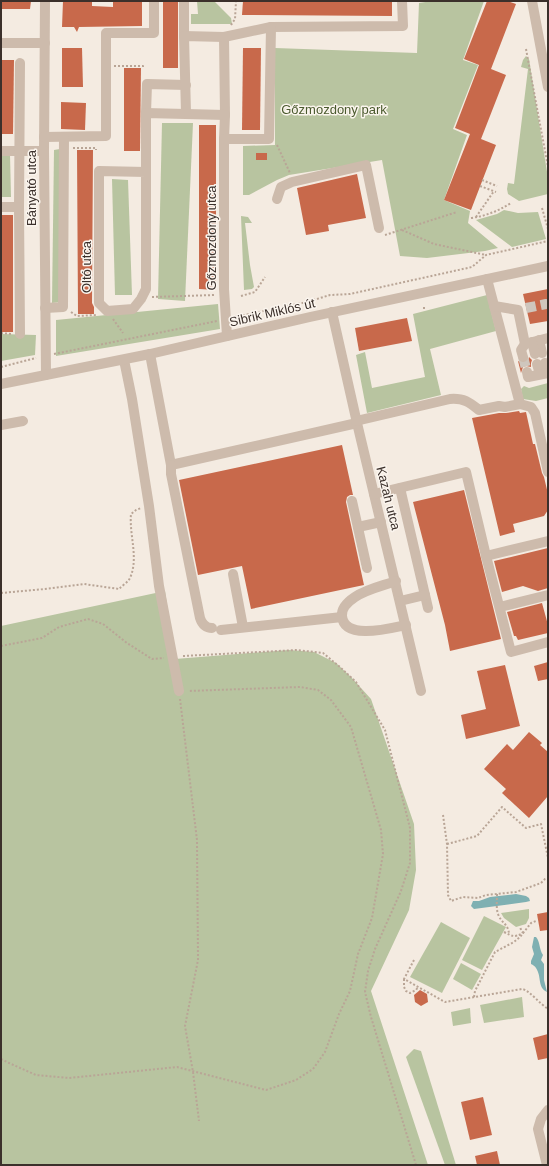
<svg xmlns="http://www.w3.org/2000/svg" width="549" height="1166" font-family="Arial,sans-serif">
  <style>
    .green { fill: #b8c4a0 }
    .water { fill: #7fb0b2 }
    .building { fill: #c8694b }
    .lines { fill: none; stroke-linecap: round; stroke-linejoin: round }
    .minor-tunnel { stroke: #cfc6bd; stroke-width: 10; stroke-dasharray: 10 5; stroke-linecap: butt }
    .path { stroke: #b9a596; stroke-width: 2; stroke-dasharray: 2 2; stroke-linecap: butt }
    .minor { stroke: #cdbbac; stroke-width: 10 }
    .labels { text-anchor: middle; stroke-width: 3; stroke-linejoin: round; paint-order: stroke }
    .park-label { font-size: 13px; fill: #4a5a2e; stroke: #fbf5ee }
    .street-label { font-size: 13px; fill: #3b302b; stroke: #fbf5ee }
  </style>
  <rect width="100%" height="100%" fill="#f4ebe1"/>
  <g class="green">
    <polygon points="197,1 214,1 231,18 232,24 191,24 191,14 198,14"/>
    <polygon points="432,1 484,1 463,60 478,65 453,129 467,135 444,200 470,211 468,223 498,248 485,251 427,258 400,256 382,160 289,175 277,180 249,195 243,195 243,146 275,145 275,48 417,53 419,3"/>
    <polygon points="526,56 529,59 548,178 548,194 519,201 508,194 507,189 508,183 514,184 528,69 521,67 523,60"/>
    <polygon points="162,123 193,123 185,301 158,299"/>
    <polygon points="60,149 62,302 52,303 54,150"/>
    <polygon points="1,155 10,155 11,197 1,197"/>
    <polygon points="112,179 128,180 132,295 115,295"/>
    <polygon points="504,210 518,213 538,212 546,239 512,247 476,220 497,214"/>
    <polygon points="241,216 248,217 252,223 245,223 250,265 254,287 252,289 244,290"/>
    <polygon points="487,295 496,331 430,349 441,395 367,413 356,355 365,352 372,388 425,377 413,314"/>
    <polygon points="218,304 220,329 56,356 56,320"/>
    <polygon points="1,334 36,335 35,355 1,361"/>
    <polygon points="548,383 548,398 536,401 523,399 521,389 524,386 529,388"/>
    <polygon points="165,591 175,659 289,650 314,652 336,663 351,677 371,699 414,824 416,870 409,910 371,991 428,1165 1,1165 1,626"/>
    <polygon points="529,909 529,918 526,924 516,927 504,918 501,913"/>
    <polygon points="484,916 506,927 482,970 462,960"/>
    <polygon points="441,922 470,938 442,993 410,977"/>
    <polygon points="461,963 481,974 472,990 453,979"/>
    <polygon points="522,997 524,1017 484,1023 480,1005"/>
    <polygon points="470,1008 471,1023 453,1026 451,1012"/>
    <polygon points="414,1049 421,1051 456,1165 445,1165 406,1057"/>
  </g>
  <g class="water">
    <polygon points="516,894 526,896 529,898 530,901 526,902 474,909 471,906 473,901 479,901 490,897"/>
    <path d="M534 937H536C540 941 539 949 543 955L541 960 544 964V980L547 992C537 987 542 977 536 968 535 966 533 965 531 964V961L534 954 532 947Z"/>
  </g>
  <g class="building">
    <polygon points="1,1 31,1 30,9 1,9"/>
    <polygon points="63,1 92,1 92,6 113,7 113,1 142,1 142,26 79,27 77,32 74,27 62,27"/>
    <rect x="163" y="1" width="15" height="67"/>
    <polygon points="243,1 392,1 392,16 242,15"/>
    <polygon points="487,1 507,1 516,4 491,69 506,75 481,139 496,145 471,210 444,200 470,134 455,128 479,65 464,59"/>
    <polygon points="62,48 82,48 83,87 62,87"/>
    <polygon points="243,48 261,48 260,130 242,130"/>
    <polygon points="1,60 14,60 13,134 1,134"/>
    <polygon points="124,68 141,68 140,151 124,151"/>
    <polygon points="61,102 86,103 85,130 61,129"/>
    <polygon points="199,125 216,125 216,290 199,289"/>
    <polygon points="77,150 93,150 92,303 94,307 94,314 78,314"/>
    <rect x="256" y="153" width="11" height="7"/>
    <polygon points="357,174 366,218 328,225 329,231 306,235 297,188"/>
    <rect x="1" y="215" width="12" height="117"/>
    <polygon points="548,289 548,321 530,324 523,294"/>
    <polygon points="407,318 412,341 359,351 355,328"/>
    <polygon points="529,357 532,360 531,363 531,367 526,366 523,367 521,373 518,361 522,363 525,363 528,361"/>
    <polygon points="519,411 520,413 526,412 533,444 535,444 542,473 544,477 548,494 548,510 544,516 513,524 515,532 500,536 472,418 499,413 506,413"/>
    <polygon points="342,445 353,495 350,495 347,497 346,502 364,585 251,609 242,566 198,575 179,480"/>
    <polygon points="464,490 501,639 450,651 445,625 413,502"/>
    <polygon points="548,548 548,588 538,591 523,586 502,592 494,561"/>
    <polygon points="542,603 548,625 548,633 518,640 516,636 514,636 507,612"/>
    <polygon points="548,662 548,679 538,681 534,666"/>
    <polygon points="505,665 520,726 466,739 461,715 486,709 477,671"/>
    <polygon points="529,732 542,743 540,745 548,752 548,796 529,818 502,793 506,789 484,769 507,744 513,750"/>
    <polygon points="548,912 548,930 540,931 537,914"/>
    <polygon points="420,990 427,994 428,1002 421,1006 415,1002 414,995"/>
    <polygon points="548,1034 548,1058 538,1060 533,1038"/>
    <polygon points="483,1097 492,1135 470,1140 461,1102"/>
    <polygon points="497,1151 500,1165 477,1165 475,1156"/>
  </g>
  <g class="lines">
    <g class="minor-tunnel">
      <polyline points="526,308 546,304 548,313"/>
      <polyline points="523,357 527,372"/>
    </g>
    <g class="path">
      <polyline points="548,1 548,2"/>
      <polyline points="231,25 235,19 236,1"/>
      <polyline points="526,49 548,167"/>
      <polyline points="114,66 143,66 143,69"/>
      <polyline points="277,145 290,173"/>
      <polyline points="73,148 96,148 96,150"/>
      <polyline points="482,180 497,186"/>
      <polyline points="480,186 496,192"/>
      <polyline points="542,208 548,229"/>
      <polyline points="476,217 494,191"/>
      <path d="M471 218C486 216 498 211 511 203"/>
      <polyline points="402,230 434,244 486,255"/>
      <polyline points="385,235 457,212"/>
      <polyline points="241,296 255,292 265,277"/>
      <polyline points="152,297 215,295"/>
      <polyline points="424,307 424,310"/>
      <polyline points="71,312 77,316 97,315"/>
      <polyline points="235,317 307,302 330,295 350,294 472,267 486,255 548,241"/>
      <polyline points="113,319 123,333"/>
      <polyline points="1,333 11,334"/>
      <polyline points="54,354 217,321"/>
      <polyline points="1,367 36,358"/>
      <path d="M1 593 45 589 84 584 119 589C122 586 128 582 130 578 139 558 129 535 131 514L136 510 141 508"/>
      <polyline points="1,646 42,638 59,627 88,619 103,624 127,643 152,659 164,658"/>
      <polyline points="183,656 297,650 323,653 340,667 356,682 385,730 410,828 410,863 401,891 375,949 368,971 365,992 371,1017 416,1165"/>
      <polyline points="180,699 197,840 198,960 185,1026 193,1072 199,1121"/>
      <polyline points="443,815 447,844 448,895 451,901 463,897 478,898 486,895 516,892 541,883 545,879 548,878"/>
      <polyline points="447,844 477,836 502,807 526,828 541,824 548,858"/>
      <path d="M497 894C497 901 496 908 498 914 501 923 509 924 509 935"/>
      <path d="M504 932C512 936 514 938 523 933L521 930 520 926"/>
      <path d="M414 960 404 979 445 1002 522 989C529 990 540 1004 548 1009"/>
      <polyline points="404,979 404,987 406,991 410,993 416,990 418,987"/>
      <polyline points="474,997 475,991 495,952 514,942 520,937 531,923 536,921"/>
      <polyline points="1,1059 9,1063 36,1075 69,1078 177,1067 266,1090 296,1080 313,1069 325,1052 339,1014 350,991 358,954 372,918 383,854 381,830 351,727 331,700 318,690 300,687 188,691"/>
    </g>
    <g class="minor">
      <polyline points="45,1 44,151 46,375"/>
      <polyline points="532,1 548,87"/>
      <polyline points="184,36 184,1"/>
      <polyline points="224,37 225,115 224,139 224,289 227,336"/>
      <polyline points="1,43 45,43"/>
      <polyline points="146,113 147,84 186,85"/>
      <polyline points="186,113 184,36 224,37 271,27 403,26 402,1"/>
      <polyline points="44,137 106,136 106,33 154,33 154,1"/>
      <polyline points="224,139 269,139 271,27"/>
      <polyline points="1,151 44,151"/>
      <polyline points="146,172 99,171 99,303 107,311 133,309 141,299 146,289 146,113 225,115"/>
      <polyline points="277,199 281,187 292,182 366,165 379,228"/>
      <polyline points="1,207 19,207 20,63"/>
      <polyline points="19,207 20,334"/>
      <polyline points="487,279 520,404"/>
      <polyline points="494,306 518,310 525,344 548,338"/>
      <polyline points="45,308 63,307 64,137"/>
      <polyline points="332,312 357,423 421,691"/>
      <polyline points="539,340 542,353"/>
      <polyline points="532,342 535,354"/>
      <polyline points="150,354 171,465 357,423"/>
      <polyline points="523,357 521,350 525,344"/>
      <polyline points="124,360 132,399 149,506 159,586 179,691"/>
      <polyline points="545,363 547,373"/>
      <polyline points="537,364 540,374"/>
      <polyline points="527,372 528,377 548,373"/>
      <polyline points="1,384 150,354 310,317 548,266"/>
      <path d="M356 421 450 399C464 398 469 402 479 410L499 406 505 407 520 404 531 407 535 413 548 472"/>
      <polyline points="1,425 23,421"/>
      <path d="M171 465V474L200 618C202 624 206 628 212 628"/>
      <polyline points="400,488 428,608"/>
      <polyline points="374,494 466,472 486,556 511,652 548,642"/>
      <polyline points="352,501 367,568"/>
      <polyline points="358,527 381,522"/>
      <polyline points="486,556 548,541"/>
      <polyline points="233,574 243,627"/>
      <path d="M396 581C382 586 367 589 355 597 349 601 341 608 342 616 344 641 391 628 406 625"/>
      <polyline points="400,601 425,595"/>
      <polyline points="500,607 548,595"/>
      <polyline points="221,630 342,617"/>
      <polyline points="547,1165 538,1129 541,1119 548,1110"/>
    </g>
  </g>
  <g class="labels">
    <g class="park-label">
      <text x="334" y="114">Gőzmozdony park</text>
    </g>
    <g class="street-label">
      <text transform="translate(31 188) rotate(-90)" y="5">Bányató utca</text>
      <text transform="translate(211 238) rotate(-90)" y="5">Gőzmozdony utca</text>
      <text transform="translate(86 267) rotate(-90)" y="5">Oltó utca</text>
      <text transform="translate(272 312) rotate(-13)" y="5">Sibrik Miklós út</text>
      <text transform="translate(389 498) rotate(76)" y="5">Kazah utca</text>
    </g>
  </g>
  <rect width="549" height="1166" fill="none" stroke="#3b302b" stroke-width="4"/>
</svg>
